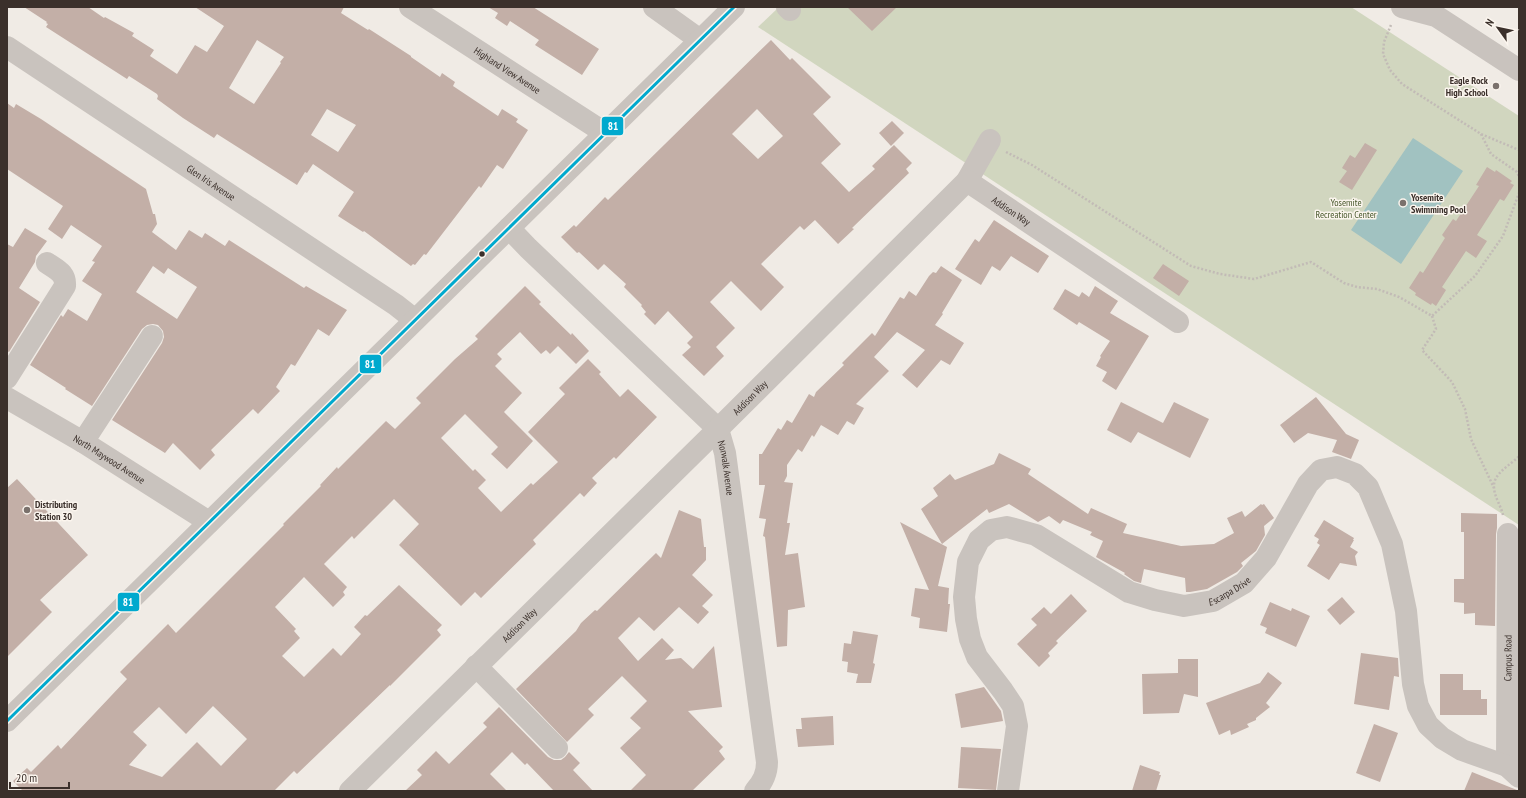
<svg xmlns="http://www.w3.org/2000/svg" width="1526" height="798" font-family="'PT Sans Narrow',sans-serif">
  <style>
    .green { fill: #d1d6bf }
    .water { fill: #a1c2c1 }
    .building { fill: #c3afa7; fill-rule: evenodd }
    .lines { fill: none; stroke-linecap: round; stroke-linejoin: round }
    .path { stroke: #c2bbb6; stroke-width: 2.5; stroke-dasharray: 2 2; stroke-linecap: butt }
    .minor { stroke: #c9c3be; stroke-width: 22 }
    .bus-1-casing { stroke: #fbf5ee; stroke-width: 6 }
    .bus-1 { stroke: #00a9ce; stroke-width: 3 }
    .poi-dot { fill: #7a716c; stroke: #fbf5ee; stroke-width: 1.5 }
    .bus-dot { fill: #3b302b; stroke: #fbf5ee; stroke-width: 1.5 }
    .labels { text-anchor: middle; stroke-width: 3; stroke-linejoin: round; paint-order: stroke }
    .street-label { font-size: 10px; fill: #3b302b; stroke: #fbf5ee }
    .poi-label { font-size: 10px; font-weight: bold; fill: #3b302b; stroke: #fbf5ee; text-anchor: start }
    .park-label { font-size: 10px; fill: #4a5a2e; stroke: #fbf5ee }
    .line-badge { stroke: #fbf5ee; stroke-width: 1.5 }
    .badge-label { font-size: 11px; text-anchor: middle; font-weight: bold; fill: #fff }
  </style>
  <rect width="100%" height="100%" fill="#f0ebe5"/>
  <polygon class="green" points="779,7 1351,7 1519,116 1519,525 758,27"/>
  <polygon class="water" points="1413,138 1463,171 1401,264 1351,230"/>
  <g class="building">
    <path d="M24 7H88L104 18 105 17 134 33 132 36 154 50 150 56 177 74 195 45 207 52 224 26 195 7H344L341 13 368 30 369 29 411 56V57L440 77 442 73 455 82 453 86 498 116 502 109 518 119 516 122 528 130 503 169 497 165 481 188 479 186 426 255 424 254 415 265 413 264 411 266 364 231 363 232 338 216 354 192 313 164 307 173 305 172 297 185 217 134 214 138 183 118 157 99 158 96 157 94 129 76 127 79 46 27 48 24 46 23 47 22ZM257 40 284 57 280 62 281 63 254 104 229 88ZM327 109 356 125 338 152 311 135Z"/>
    <polygon points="488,7 533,7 599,49 582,75 535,45 539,40 510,21 507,26 495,18 498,13"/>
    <polygon points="847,7 897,7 872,31"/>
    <path d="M771 40 790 60 792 58 831 97 813 114 841 144 821 163 849 192 875 169 872 166 894 145 912 163 906 169 909 173 852 228 854 229 838 244 815 220 804 230 800 226 761 264 784 287 761 311 731 281 710 302 735 328 716 347 724 356 704 376 682 355 691 347 687 343 693 337 668 311 655 325 644 314 646 312 641 306 642 305 624 287 626 284 604 264 598 270 579 252 577 253 561 237 574 225 576 227 605 197 608 200ZM757 109 783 136 758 159 732 134Z"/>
    <path d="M7 103 14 108 16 104 41 119 146 189 153 214H155L157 224 152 232 176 250 189 230 202 238 205 233 225 246 229 240 304 288 306 286 347 310 329 336 318 329 295 366 291 364 276 387 280 391 258 414 253 409 211 450 215 455 200 470 173 443 165 453 112 420 162 343 164 337 163 331 158 325 153 324 147 325 142 329 92 406 65 389 66 388 30 365 61 315 63 317 68 309 87 321 102 294 82 281 95 262 92 261 102 246 71 225 62 239 48 229 63 206 7 169ZM153 266 164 274 168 268 197 287 177 319 136 292Z"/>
    <polygon points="892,121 904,133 891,146 879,133"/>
    <polygon points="1365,143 1377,150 1352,190 1339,182 1347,171 1342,168 1350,155 1355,158"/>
    <polygon points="1487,167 1495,172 1496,170 1512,181 1510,183 1514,185 1504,201 1500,199 1477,235 1487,241 1476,258 1466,251 1442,287 1446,290 1436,306 1432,303 1431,305 1415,295 1416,293 1409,288 1420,271 1423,273 1445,238 1442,235 1453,219 1456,221 1479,186 1476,185"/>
    <polygon points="994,220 1049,256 1038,273 1011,256 1000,271 992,266 981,285 955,269 975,239 979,242"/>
    <polygon points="25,228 47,241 36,256 35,262 19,288 40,302 9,352 7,351 7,244 13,247"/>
    <polygon points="1163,264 1189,281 1179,296 1153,278"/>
    <polygon points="941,266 962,280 942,313 943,314 935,325 964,343 950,365 941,360 917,388 902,375 925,350 897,332 874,357 889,371 856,404 864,408 854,425 847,421 838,435 821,425 814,437 812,435 802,452 798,449 787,465 787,476 784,482 793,483 787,523 790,523 785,555 798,553 805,607 788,610 787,646 777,647 765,537 763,536 766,519 759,518 765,485 759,485 759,454 762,454 778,428 781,430 787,420 792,423 809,394 814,397 816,392 844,365 842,363 872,333 875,336 900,297 904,299 909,291 916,296 929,276 933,272 936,273"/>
    <path d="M525 286 541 302 539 304 571 335 572 333 589 351 576 364 558 346 550 354 546 350 541 354 520 332 497 354 502 359 495 366 522 393 504 412 533 441 507 469 491 454 498 447 465 414 441 438 473 471 475 469 486 480 478 488 501 512 531 483 533 485 558 462 528 432 565 394 559 388 588 359 601 372 599 374 620 397 628 389 657 417 616 459 614 457 592 478 597 483 584 497 580 493 533 540 536 544 481 598 475 592 461 606 399 545 419 524 394 499 354 539 352 536 324 564 347 587 343 592 345 595 333 607 304 577 275 607 296 629 294 631 300 638 282 656 304 677 333 648 341 656 361 634 354 627 365 615 367 616 399 585 442 625 437 630 441 635 390 686V685L297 774 294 771 274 791H23L13 781 27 768 31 772 58 745 61 749 127 679 120 672 168 624 176 633 284 525 283 524 321 486 320 485 337 467 338 469 386 421 395 429 421 403 416 398 455 359 478 339 475 336ZM213 706 247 739 221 766 197 742 162 777 129 765 147 745 133 732 159 707 186 734Z"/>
    <polygon points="1095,286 1118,301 1110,313 1149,336 1116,390 1102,381 1107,372 1096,366 1101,357 1100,356 1110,341 1079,322 1077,325 1053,309 1065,289 1079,297 1082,292 1089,297"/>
    <polygon points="1316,397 1346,434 1359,440 1351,459 1332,452 1337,440 1308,433 1294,443 1280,425"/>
    <polygon points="1121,402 1163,423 1174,402 1209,419 1190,458 1138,432 1131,443 1107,430"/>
    <polygon points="999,453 1031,469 1028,474 1088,514 1091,508 1127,524 1123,533 1181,546 1214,544 1234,533 1227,518 1242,511 1245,517 1261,504 1262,505 1264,504 1274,518 1264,526 1265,535 1256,551 1241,563 1243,566 1237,572 1207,589 1190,592 1186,592 1185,578 1144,569 1141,583 1134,581 1124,574 1125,573 1096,557 1103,541 1090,535 1092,532 1063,520 1060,524 1049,516 1038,522 1009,504 989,513 987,509 942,544 921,509 938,496 933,488 950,474 955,480 994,464"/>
    <polygon points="17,479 88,555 40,600 52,612 7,657 7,488"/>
    <polygon points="679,510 701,519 704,547 706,547 706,560 692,575 713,595 702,606 709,612 698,624 679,607 654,631 639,617 618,638 638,661 662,638 674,650 665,660 681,658 693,669 714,646 722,707 688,711 723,747 719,751 725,759 692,791 630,791 646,775 620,748 641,728 630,718 647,701 622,676 588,709 594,715 567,742 516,689 576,631 581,623 595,610 597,611 656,553 661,558"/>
    <polygon points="1461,513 1497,514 1497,528 1496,534 1495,626 1475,625 1475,613 1464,614 1464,603 1454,602 1454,579 1464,579 1464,532 1461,532"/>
    <polygon points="1324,520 1354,538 1353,540 1354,540 1350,547 1358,552 1355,556 1357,566 1340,563 1329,580 1307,566 1320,545 1317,543 1319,539 1314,536"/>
    <polygon points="900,522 947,547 938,586 949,588 948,604 950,604 947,632 919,628 920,618 911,616 915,588 929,590"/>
    <polygon points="1071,594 1087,611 1056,641 1058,643 1048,653 1050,656 1039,667 1017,644 1037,625 1031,619 1044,607 1051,614"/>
    <polygon points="1342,597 1355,612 1340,625 1327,610"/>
    <polygon points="1270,602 1291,611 1292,608 1310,616 1296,647 1265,633 1267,628 1260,625"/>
    <polygon points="853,631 878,635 873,663 875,664 871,683 856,683 858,674 847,672 848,662 842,661 844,643 851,644"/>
    <polygon points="1361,653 1398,658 1399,677 1394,676 1389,710 1354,704"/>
    <polygon points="1178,659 1198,659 1198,697 1184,694 1179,713 1143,714 1142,674 1178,673"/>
    <polygon points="1268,672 1282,683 1266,703 1270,707 1256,718 1256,720 1247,724 1249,727 1231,735 1230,730 1219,735 1206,703 1260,683"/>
    <polygon points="1440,674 1463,674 1463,690 1481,690 1481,699 1487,699 1487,715 1440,715"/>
    <polygon points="984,687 1001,711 1003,721 961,728 955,694"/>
    <polygon points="499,707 548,757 554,760 561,760 565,757 569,752 580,763 573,770 593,791 554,791 527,763 525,765 512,752 490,774 507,791 405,791 422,775 417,770 436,751 449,764 487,727 483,723"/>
    <polygon points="833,716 834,745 798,747 796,729 802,729 801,718"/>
    <polygon points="1374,724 1398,733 1380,782 1356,773"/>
    <polygon points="961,747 1001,749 996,790 958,788"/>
    <polygon points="1140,765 1160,772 1159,775 1161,775 1156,791 1132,791"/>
    <polygon points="1472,772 1517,790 1516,791 1464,791"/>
  </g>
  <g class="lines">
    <g class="path">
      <polyline points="1391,25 1384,42 1383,54 1390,70 1402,84 1481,134 1519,150"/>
      <polyline points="1481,134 1491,154 1517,172 1519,177"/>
      <polyline points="1006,152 1032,165 1191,266 1220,274 1254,279 1311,262 1344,283 1357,287 1377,289 1399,297 1432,316 1475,276 1503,236 1519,193"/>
      <polyline points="1432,316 1436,329 1422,350 1452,382 1465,409 1471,439 1494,488"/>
      <path d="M1503 515C1501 506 1494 496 1494 487 1493 473 1511 465 1519 456"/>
    </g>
    <g class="minor">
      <path id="s1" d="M410 7 605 133"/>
      <polyline points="654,7 700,40"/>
      <polyline points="787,7 790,10"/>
      <polyline points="1402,7 1436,16 1519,70"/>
      <path id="s2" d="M7 47 396 305 415 320"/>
      <polyline points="967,181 990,140"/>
      <path id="s3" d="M509 228 528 248 718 429 725 453 767 762C767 774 763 782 755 791"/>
      <path d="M7 378 65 286C66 273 57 270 47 263"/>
      <path id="s4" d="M7 398 83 442 209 522"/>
      <polyline points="83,442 152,336"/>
      <polyline points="476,666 557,748"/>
      <polyline points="7,721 734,7"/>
      <path id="s5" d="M1507 766 1508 534"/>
      <path id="s6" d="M350 791 718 429 967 181 1178 322"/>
      <path id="s7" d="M1008 791 1017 726 1013 706 1003 691 977 657 970 639 966 619 964 597 968 562 979 540 991 530 1007 527 1036 535 1129 592 1155 600 1184 606 1213 601 1244 583 1266 558 1308 484 1321 470 1337 467 1355 474 1368 487 1392 544 1406 611 1413 684 1418 706 1428 725 1442 738 1462 750 1507 766 1519 777"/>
    </g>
    <defs>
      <polyline id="bus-1" points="7,721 734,7"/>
    </defs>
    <use href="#bus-1" class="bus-1-casing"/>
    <use href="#bus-1" class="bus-1"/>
  </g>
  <g class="poi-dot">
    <circle cx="1496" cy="86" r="4"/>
    <circle cx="1403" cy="203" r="4"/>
    <circle cx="27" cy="510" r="4"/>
  </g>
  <circle class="bus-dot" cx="482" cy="254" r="3.5"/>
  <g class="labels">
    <g class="street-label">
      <text dy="4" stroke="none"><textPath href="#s1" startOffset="116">Highland View Avenue</textPath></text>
      <text dy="4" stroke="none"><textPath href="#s2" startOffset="245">Glen Iris Avenue</textPath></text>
      <text dy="4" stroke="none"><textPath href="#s6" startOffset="921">Addison Way</textPath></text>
      <text dy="4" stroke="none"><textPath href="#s6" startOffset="561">Addison Way</textPath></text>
      <text dy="4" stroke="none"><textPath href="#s4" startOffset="119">North Maywood Avenue</textPath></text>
      <text dy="4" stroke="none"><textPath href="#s3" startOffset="330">Norwalk Avenue</textPath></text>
      <text dy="4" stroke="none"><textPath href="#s7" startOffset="545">Escarpa Drive</textPath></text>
      <text dy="4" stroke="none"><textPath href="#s6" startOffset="237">Addison Way</textPath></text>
      <text dy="4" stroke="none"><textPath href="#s5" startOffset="108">Campus Road</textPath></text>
    </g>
    <g class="poi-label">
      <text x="1488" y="84" text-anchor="end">Eagle Rock<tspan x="1488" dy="12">High School</tspan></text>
      <text x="1411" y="201">Yosemite<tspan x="1411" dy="12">Swimming Pool</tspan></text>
      <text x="35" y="508">Distributing<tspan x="35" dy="12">Station 30</tspan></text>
    </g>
    <g class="park-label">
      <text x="1346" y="206">Yosemite<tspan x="1346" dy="12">Recreation Center</tspan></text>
    </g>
  </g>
  <g class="line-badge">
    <rect x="601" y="116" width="23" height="20" rx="4" fill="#00a9ce"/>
    <rect x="359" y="354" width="23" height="20" rx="4" fill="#00a9ce"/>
    <rect x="117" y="592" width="23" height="20" rx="4" fill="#00a9ce"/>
  </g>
  <g class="badge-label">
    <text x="613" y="130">81</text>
    <text x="370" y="368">81</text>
    <text x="128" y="606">81</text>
  </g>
  <rect width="1526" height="798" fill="none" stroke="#3b302b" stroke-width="16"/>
  <g transform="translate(1498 28) rotate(303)" stroke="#fbf5ee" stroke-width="3" paint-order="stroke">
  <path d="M0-3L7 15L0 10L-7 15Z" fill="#3b302b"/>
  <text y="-6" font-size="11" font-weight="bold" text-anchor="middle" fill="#3b302b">N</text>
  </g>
  <path d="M10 782v6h59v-6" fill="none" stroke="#3b302b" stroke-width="2"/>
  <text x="16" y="782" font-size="12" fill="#3b302b" stroke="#fbf5ee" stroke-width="3" paint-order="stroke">20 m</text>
</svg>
